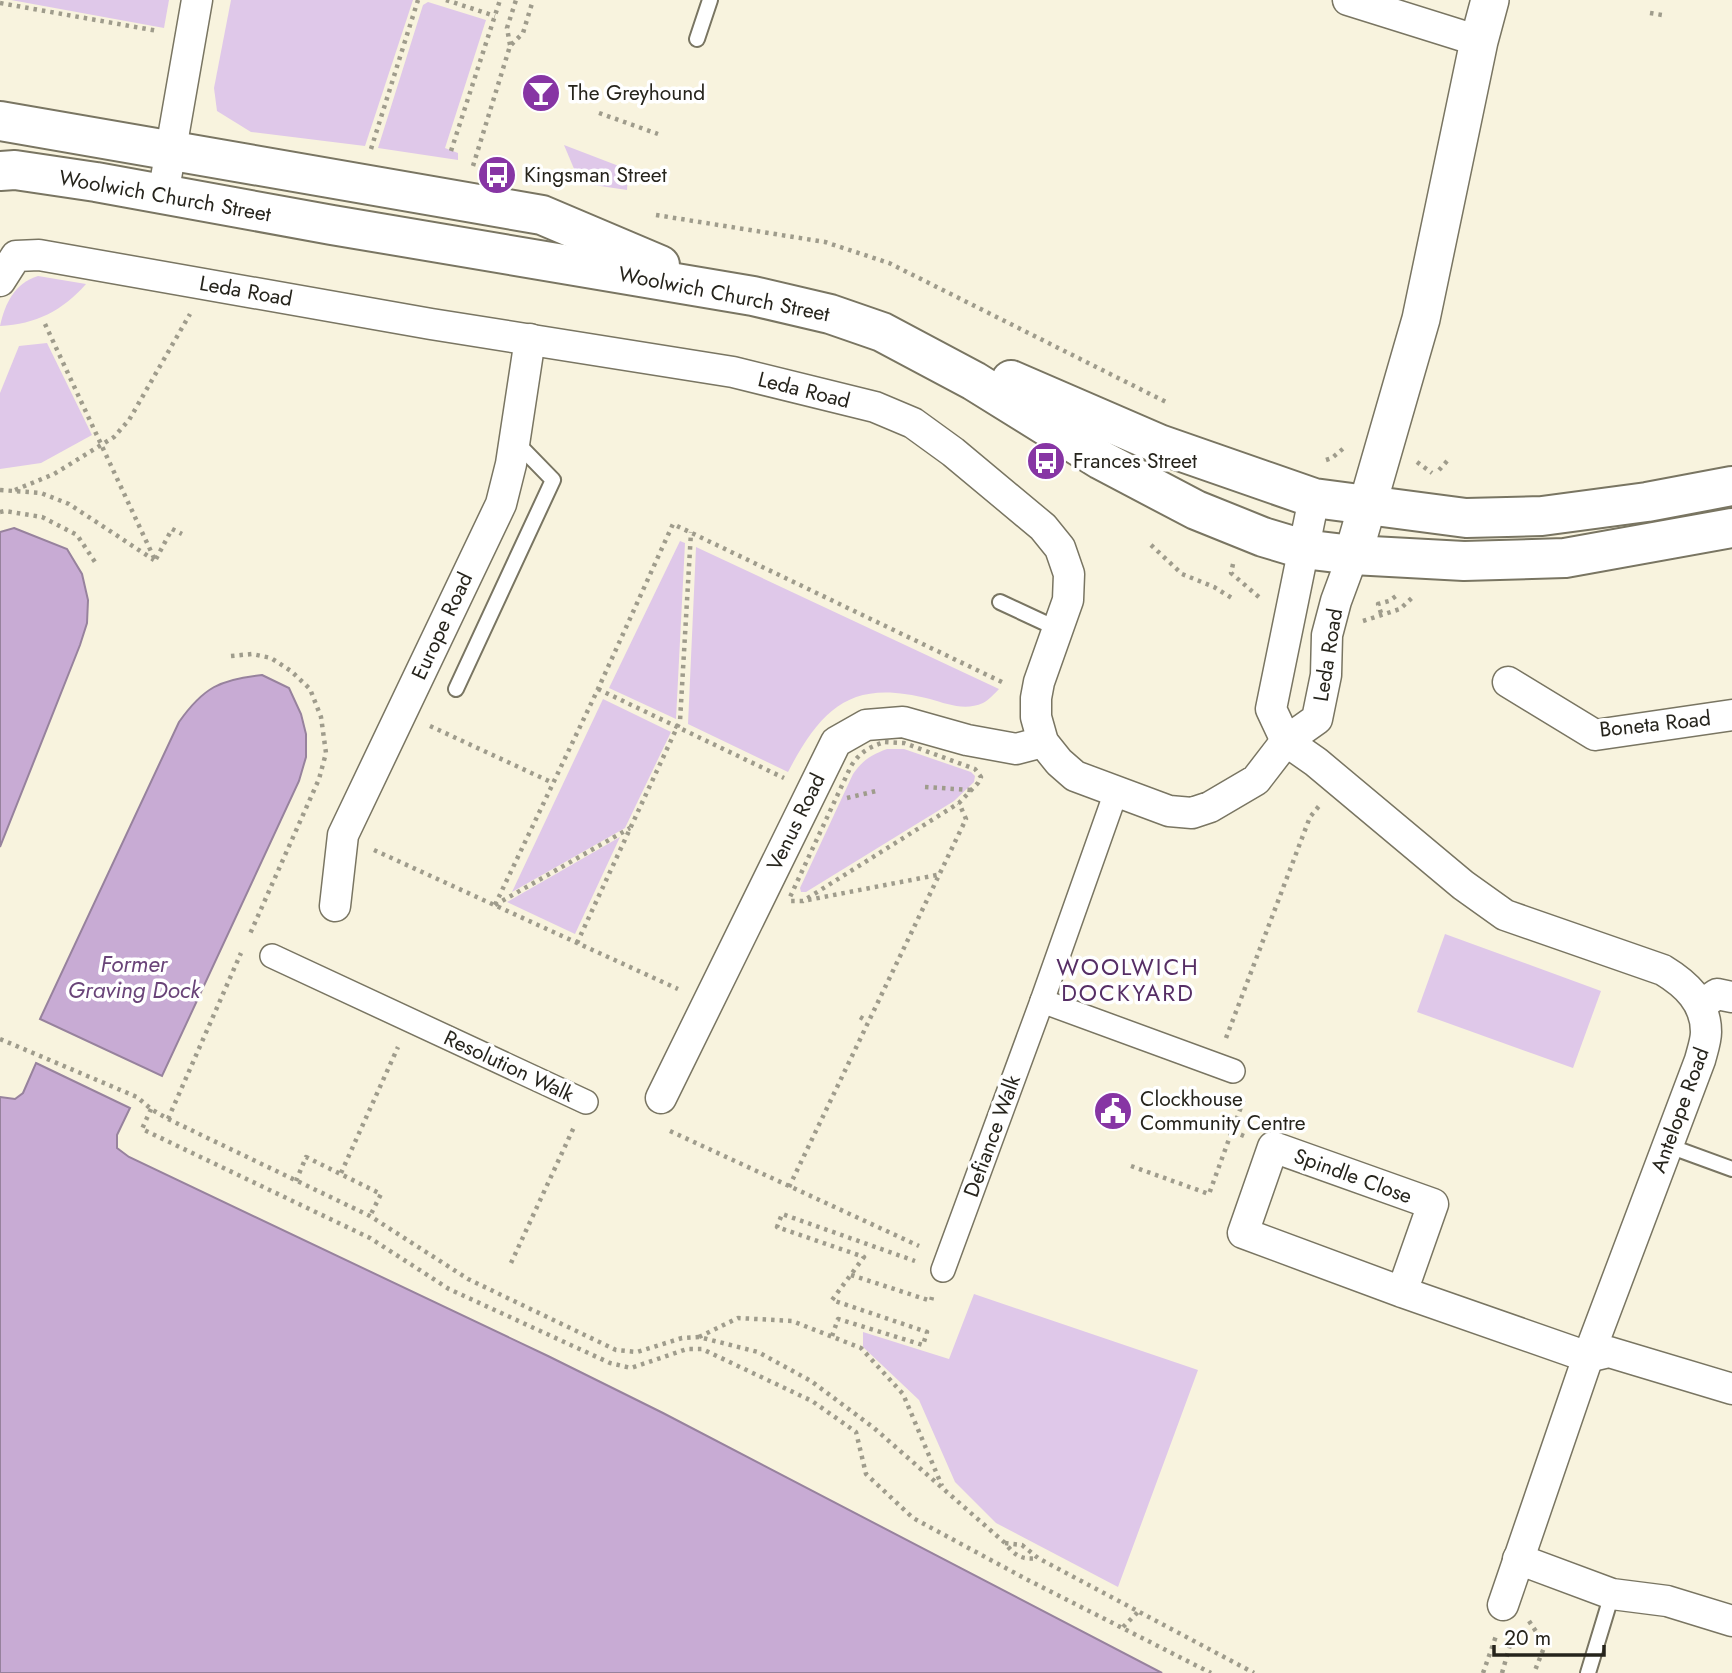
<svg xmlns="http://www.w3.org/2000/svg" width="1732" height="1673" font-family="Jost,sans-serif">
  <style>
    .green { fill: #dfc8e9 }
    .water { fill: #c8abd4; stroke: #97829d; stroke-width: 2 }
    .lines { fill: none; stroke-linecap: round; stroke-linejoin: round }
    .service-casing { stroke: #797562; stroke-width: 18 }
    .pedestrian-casing { stroke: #797562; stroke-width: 26 }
    .minor-casing { stroke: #797562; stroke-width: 33 }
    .tertiary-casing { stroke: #797562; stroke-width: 40 }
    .primary-casing { stroke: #797562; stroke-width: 42 }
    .path { stroke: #9f9c8c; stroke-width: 4.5; stroke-dasharray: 3.5 5; stroke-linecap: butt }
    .service { stroke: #fff; stroke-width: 14 }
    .pedestrian { stroke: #fff; stroke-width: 23 }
    .minor { stroke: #fff; stroke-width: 30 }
    .tertiary { stroke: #fff; stroke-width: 37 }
    .primary { stroke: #fff; stroke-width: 38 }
    .labels { text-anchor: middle; stroke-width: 7; stroke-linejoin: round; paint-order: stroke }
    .poi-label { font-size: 21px; fill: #26241c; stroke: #fff; text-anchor: start }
    .street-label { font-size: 21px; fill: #26241c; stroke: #fff }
    .water-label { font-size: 23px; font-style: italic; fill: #694378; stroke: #fff }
    .neighbourhood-label { font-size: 23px; letter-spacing: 2px; fill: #562e65; stroke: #fff }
  </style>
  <rect width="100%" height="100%" fill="#f8f3de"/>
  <g class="green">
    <polygon points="11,0 169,0 164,28"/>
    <polygon points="231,0 413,0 365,146 251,132 217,111 214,88"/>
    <polygon points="428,2 486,20 445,148 458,153 458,160 378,148 423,5"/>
    <polygon points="564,145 624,168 628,175 627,190 580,183"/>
    <path d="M38 276 86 284C62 311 36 324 0 326 5 303 15 283 38 276Z"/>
    <polygon points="47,343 92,435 41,463 0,469 0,393 19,346"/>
    <polygon points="680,541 685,543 676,719 609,688"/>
    <path d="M696 547 999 689C994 694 989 700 983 703 965 711 947 704 930 699 853 679 823 705 788 772L688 724Z"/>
    <polygon points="603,699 671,732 625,828 512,892"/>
    <path d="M887 749H904L971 772 975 776 974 782 954 801 806 892H801L800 888 853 774C863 760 871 755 887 749Z"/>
    <polygon points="620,837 575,934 507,902"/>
    <polygon points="1445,934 1601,991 1573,1068 1417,1012"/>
    <polygon points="974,1294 1198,1370 1118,1587 996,1523 955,1482 919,1400 863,1347 863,1332 949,1359"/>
  </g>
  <g class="water">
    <polygon points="14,528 67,549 82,574 88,600 87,623 80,645 0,847 0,532"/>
    <path d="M262 675 289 688 301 714 306 734V757L299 781 162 1076 40 1019 179 722C203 688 220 679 262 675Z"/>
    <polygon points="36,1063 130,1108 117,1135 117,1148 129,1157 548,1356 663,1413 1162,1673 0,1673 0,1097 15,1099 23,1093"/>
  </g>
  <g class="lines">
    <defs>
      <g id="service">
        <polyline points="697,39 710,0"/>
        <polyline points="1000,602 1058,629"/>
        <polyline points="456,689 553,480 515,441"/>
        <polyline points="1669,1146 1732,1169"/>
        <polyline points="1588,1673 1612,1594"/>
      </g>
      <g id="pedestrian">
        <polyline points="272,956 586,1102"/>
        <polyline points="1042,1001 1233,1071"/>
        <polyline points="943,1270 1042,1001 1116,792"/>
      </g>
      <g id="minor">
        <polyline points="1348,0 1479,41"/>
        <polyline points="163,195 197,0"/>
        <polyline points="0,281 16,256 39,255 431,324 733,372 875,407 913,423 953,452 1043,527 1060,548 1069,574 1068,600 1039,682 1036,698 1036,717 1043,742 1059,762 1075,776 1169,811 1192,813 1210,807 1256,780 1286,741 1317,719 1326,675 1327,635 1336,601 1353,555"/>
        <polyline points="1508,682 1595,735 1732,715"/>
        <path d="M1286 741 1316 762 1463 885 1505 915 1663 970C1686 984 1706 1002 1706 1032 1706 1041 1702 1052 1700 1060L1588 1357 1503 1605"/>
        <polyline points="1286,741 1271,709 1314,498"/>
        <polyline points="335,906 343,835 501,504 511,464 530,339"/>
        <polyline points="1701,1005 1717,994 1732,997"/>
        <polyline points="661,1098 836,742 866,725 903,722 967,740 1016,749 1043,742"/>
        <polyline points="1402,1292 1433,1204 1273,1147 1243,1233 1402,1292 1588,1357 1609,1352 1732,1389"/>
        <polyline points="1518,1559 1612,1594 1667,1601 1732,1621"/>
      </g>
      <polyline id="tertiary" points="1353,555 1421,319 1479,41 1490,0"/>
      <g id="primary">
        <polyline points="0,121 542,215 660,265"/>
        <polyline points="0,171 15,170 96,182 332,225 753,296 830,314 882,332 974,381 1101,460 1196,510 1263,537 1303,549 1353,555 1464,561 1565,558 1732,528"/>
        <polyline points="1011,380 1159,444 1314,498 1466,518 1507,517 1542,516 1647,502 1732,486"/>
      </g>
    </defs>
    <use href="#service" class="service-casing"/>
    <use href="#pedestrian" class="pedestrian-casing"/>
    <use href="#minor" class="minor-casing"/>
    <use href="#tertiary" class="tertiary-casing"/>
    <use href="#primary" class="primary-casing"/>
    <g class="path">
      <polyline points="446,0 495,16"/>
      <polyline points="0,3 158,31"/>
      <polyline points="1650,13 1662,15"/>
      <polyline points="510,45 507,28 516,0"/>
      <polyline points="599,113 658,134"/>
      <polyline points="371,149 418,0"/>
      <polyline points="451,151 500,0"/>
      <polyline points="473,166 510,46 523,33 533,0"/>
      <polyline points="656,215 825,242 889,263 1166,402"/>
      <polyline points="45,324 155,560"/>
      <polyline points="1326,460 1332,458 1345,447"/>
      <polyline points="1417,462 1432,473"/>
      <polyline points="1439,470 1448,460"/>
      <polyline points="0,490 41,493 69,504 154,560"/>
      <polyline points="15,490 54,474 114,437 129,420 190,314"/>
      <polyline points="0,512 5,511 42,517 77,535 97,565"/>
      <polyline points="1151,545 1182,574 1214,587 1235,600"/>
      <polyline points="156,559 172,529 182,534"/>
      <polyline points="1233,564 1231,573 1260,598"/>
      <polyline points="1381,613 1378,604 1389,601 1396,596"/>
      <polyline points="1363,621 1400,609 1414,596"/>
      <polyline points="231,656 252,654 271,658 291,671 310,689 321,717 326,753 319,779 249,936"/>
      <polyline points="598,689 784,778"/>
      <polyline points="430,726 553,783"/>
      <path d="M885 742 904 743 975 769 981 777 978 783 959 803 803 901H791L790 897 851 766C860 752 869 747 885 742Z"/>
      <polyline points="925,787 971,790"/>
      <polyline points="847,798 876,791"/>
      <polyline points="374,850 678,989"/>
      <polyline points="808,900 937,875"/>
      <polyline points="495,905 598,689 673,524 1006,684"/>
      <polyline points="495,905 630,828"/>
      <polyline points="577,943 680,721 691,532"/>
      <polyline points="860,1017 867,1021"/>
      <polyline points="1226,1038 1310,817 1319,806"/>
      <path d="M0 1039 137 1097 151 1109 168 1119 370 1216 468 1279 616 1350 637 1352 682 1338 699 1337 758 1352 811 1381 874 1428 1005 1543C1015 1556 1022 1560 1038 1558"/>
      <polyline points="151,1109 142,1129 370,1238 449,1289 610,1363 631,1368 687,1349 702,1349 812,1401 856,1432 866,1474 913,1518 1026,1579 1211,1673"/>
      <polyline points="168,1119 241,953"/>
      <polyline points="670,1131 919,1246"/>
      <polyline points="1244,1136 1232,1131 1244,1099"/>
      <polyline points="1131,1166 1209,1194 1232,1131"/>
      <polyline points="341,1173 398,1047"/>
      <polyline points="296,1181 306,1157 381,1194 370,1216"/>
      <polyline points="789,1187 966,819 959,803"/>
      <polyline points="511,1263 574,1127"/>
      <polyline points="851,1275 931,1301 932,1297"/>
      <polyline points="832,1336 838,1319 923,1345 927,1332 832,1300 864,1257 777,1227 782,1214 915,1261"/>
      <polyline points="699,1337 738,1318 792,1321 861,1348 903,1394 942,1486"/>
      <polyline points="1005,1543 1022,1545 1038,1558 1254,1673"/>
      <polyline points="1529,1621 1545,1645 1534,1673"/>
      <polyline points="1123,1627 1139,1611"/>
      <polyline points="1483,1673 1496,1636"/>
      <polyline points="1502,1673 1512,1638"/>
    </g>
    <use href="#service" class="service"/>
    <use href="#pedestrian" class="pedestrian"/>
    <use href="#minor" class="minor"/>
    <use href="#tertiary" class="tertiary"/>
    <use href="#primary" class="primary"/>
  </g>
  <defs>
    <symbol id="bar-disc" viewBox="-11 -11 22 22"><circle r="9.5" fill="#8735a4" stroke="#fff"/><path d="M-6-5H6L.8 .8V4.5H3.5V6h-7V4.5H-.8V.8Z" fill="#fff"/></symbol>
    <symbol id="bus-disc" viewBox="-11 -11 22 22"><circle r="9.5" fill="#8735a4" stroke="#fff"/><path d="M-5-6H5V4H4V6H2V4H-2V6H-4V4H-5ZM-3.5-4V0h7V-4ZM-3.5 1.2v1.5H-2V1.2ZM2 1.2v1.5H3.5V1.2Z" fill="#fff"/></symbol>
    <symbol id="civic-disc" viewBox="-11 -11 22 22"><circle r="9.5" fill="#8735a4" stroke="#fff"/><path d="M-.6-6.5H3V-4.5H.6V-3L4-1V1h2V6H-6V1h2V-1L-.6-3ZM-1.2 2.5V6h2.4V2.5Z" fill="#fff"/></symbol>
  </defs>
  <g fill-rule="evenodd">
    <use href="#bar-disc" x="519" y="71" width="44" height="44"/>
    <use href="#bus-disc" x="475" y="153" width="44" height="44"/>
    <use href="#bus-disc" x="1024" y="439" width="44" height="44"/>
    <use href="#civic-disc" x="1091" y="1089" width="44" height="44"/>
  </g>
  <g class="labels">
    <g class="poi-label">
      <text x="568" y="100">The Greyhound</text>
      <text x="524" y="182">Kingsman Street</text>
      <text x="1073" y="468">Frances Street</text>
      <text x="1140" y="1106">Clockhouse<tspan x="1140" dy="24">Community Centre</tspan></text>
    </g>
    <g class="street-label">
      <text transform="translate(165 196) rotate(10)" y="7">Woolwich Church Street</text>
      <text transform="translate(246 291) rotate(10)" y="7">Leda Road</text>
      <text transform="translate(724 294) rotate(11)" y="7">Woolwich Church Street</text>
      <text transform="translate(804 390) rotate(14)" y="7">Leda Road</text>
      <text transform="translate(442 626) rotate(-65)" y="7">Europe Road</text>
      <text transform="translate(1328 655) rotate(-81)" y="7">Leda Road</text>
      <text transform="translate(1655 724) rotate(-6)" y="7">Boneta Road</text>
      <text transform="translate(796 822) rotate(-64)" y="7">Venus Road</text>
      <text transform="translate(509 1066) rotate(25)" y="7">Resolution Walk</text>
      <text transform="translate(1680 1110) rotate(-70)" y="7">Antelope Road</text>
      <text transform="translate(992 1136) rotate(-70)" y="7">Defiance Walk</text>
      <text transform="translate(1353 1176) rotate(20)" y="7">Spindle Close</text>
    </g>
    <g class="water-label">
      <text x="134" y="972">Former<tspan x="134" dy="26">Graving Dock</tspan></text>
    </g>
    <g class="neighbourhood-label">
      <text x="1128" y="975">WOOLWICH<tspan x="1128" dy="26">DOCKYARD</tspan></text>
    </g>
  </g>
  <path d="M1494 1645v10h110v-10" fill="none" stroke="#26241c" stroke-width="3.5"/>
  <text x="1504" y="1645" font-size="21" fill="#26241c" stroke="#ffffff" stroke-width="5" paint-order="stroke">20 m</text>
</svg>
